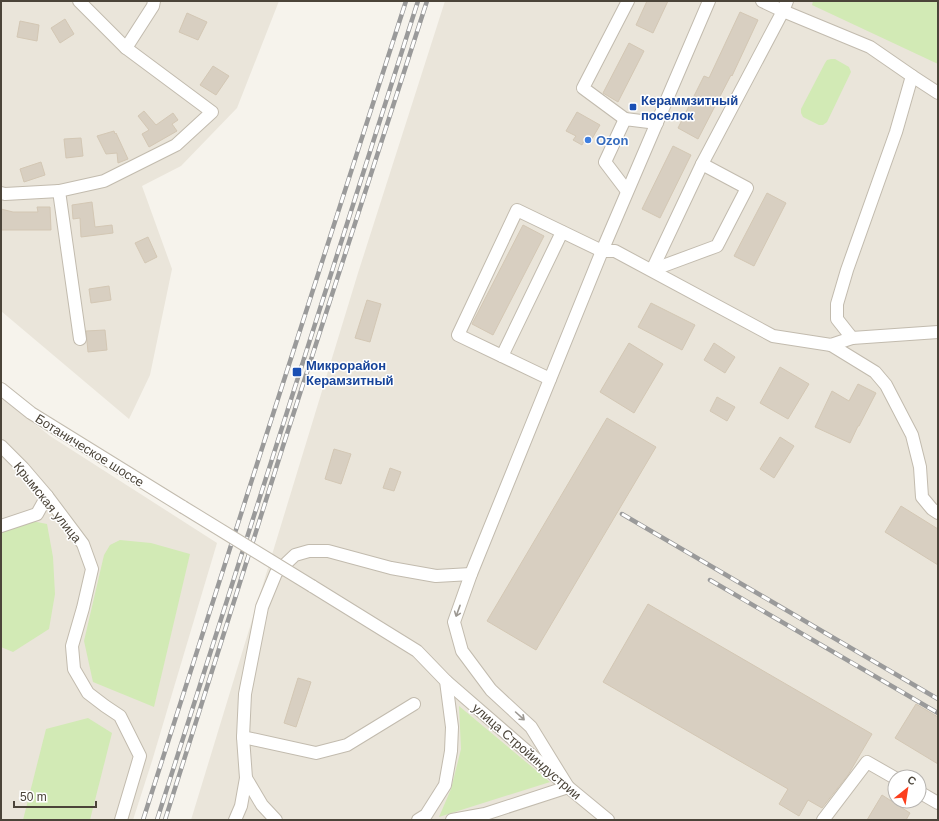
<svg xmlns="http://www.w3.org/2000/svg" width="939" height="821" font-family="Arial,sans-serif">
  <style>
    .residential { fill: #eae5da; fill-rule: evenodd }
    .green { fill: #d2eab5 }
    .building { fill: #d8cfc1; stroke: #d3c7b4 }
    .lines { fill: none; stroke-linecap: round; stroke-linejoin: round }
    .minor-casing { stroke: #c2bbae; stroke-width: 14 }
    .minor { stroke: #fff; stroke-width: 12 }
    .rail-casing { stroke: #9a9a9a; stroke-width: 4.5 }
    .rail { stroke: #fff; stroke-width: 3; stroke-dasharray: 9; stroke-linecap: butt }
    .minor-bridge-casing { stroke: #c2bbae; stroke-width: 14; stroke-linecap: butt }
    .minor-bridge { stroke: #fff; stroke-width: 12 }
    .oneway { stroke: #9c9892 }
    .transit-dot { fill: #1a4fb4; stroke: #fff; stroke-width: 1.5 }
    .shop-dot { fill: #3f7fe0; stroke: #fff; stroke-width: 1.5 }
    .labels { text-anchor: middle; stroke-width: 3; stroke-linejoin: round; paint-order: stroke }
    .transit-label { font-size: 13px; font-weight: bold; fill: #164399; stroke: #fff; text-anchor: start }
    .shop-label { font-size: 13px; font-weight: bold; fill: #366cbe; stroke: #fff; text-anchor: start }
    .street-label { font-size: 13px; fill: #4b4439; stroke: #fff }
  </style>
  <rect width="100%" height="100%" fill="#f6f3ec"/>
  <g class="residential">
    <polygon points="1,1 279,1 237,108 181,166 142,186 172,269 150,375 129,419 1,311"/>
    <path d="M445 1H938V820H191L358 273ZM895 777H919V801H895Z"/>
    <polygon points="1,397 50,436 217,543 152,761 133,820 1,820"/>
  </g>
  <g class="green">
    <polygon points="813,1 938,1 938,64 812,5"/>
    <polygon points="831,59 835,59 849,67 851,72 827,122 823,125 819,125 803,117 801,113 801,109 825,63 827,60"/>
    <polygon points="32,521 47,524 53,557 55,594 49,629 13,652 1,647 1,533"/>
    <polygon points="120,540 151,543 190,554 154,707 93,682 84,641 104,555 110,545"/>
    <polygon points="459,706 550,782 439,817 451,789 461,749"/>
    <polygon points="88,718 112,733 90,820 23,820 46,729"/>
  </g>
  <g class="building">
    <polygon points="647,1 668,1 653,33 636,25"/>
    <polygon points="740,12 758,20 732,76 731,75 698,139 678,128 704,76 709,78"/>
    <polygon points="187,13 207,22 198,40 179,32"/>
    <polygon points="65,19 74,34 60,43 51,28"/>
    <polygon points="20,21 39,25 37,41 17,37"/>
    <polygon points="629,43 644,51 618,102 603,93"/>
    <polygon points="213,66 229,76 216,95 200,85"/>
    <polygon points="144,111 156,125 173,113 178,120 172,124 177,131 149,147 142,134 149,130 138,116"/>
    <polygon points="577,112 600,125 589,144 584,141 582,145 573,140 576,136 566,131"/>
    <polygon points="114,131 115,134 116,133 128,159 118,163 117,153 106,154 97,136"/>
    <polygon points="81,138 83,156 66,158 64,139"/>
    <polygon points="673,146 691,155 660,218 642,209"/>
    <polygon points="41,162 45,175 24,182 20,169"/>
    <polygon points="767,193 786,203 754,266 734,256"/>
    <polygon points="92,202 95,227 112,225 113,233 81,237 80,218 73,219 72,205"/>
    <polygon points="37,207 50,207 51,230 1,230 1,209 13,212 38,212"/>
    <polygon points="523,225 544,236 493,335 472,324"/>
    <polygon points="148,237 157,257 145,263 135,243"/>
    <polygon points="109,286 111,300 91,303 89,289"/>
    <polygon points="367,300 381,304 370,342 355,338"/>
    <polygon points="651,303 695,325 682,350 638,327"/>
    <polygon points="105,330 107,350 88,352 86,331"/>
    <polygon points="629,343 663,364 634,413 600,392"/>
    <polygon points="714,343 735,357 725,373 704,360"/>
    <polygon points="780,367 809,384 788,419 760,403"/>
    <polygon points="858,384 876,393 859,426 858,426 850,443 815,427 832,391 849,401"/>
    <polygon points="717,397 735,407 727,421 710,411"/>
    <polygon points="607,418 656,447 536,650 487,621"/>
    <polygon points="780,437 794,446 774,478 760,469"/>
    <polygon points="334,449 351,454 341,484 325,479"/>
    <polygon points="390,468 401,472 394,491 383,488"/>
    <polygon points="901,506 938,529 938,565 885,532"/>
    <polygon points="648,604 872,734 848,775 822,808 808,800 799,816 779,804 788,789 603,682"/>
    <polygon points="298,678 311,682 296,727 284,723"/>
    <polygon points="916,704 938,717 938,764 895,738"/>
    <polygon points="882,795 910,813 906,820 867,820"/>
  </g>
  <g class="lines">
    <defs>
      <g id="minor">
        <polyline points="762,1 783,11 787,1"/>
        <polyline points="126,48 153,6 154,1"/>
        <polyline points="625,119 583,88 628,1"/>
        <polyline points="59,191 80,339"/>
        <polyline points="627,191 605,162 625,119 657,123"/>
        <polyline points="1,193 5,194 59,191 104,181 176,145 212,112 126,48 79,1"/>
        <polyline points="652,270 702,164 783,11 870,47 912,76 938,93"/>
        <polyline points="652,270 717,246 747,188 702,164"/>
        <polyline points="852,338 837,319 837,304 847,270 896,132 912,76"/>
        <polyline points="831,345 875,372 886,385 912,435 920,467 922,497 932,509 938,513"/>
        <polyline points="502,356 562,232"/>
        <polyline points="550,379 458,335 517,210 602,251 615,251 773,336 831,345 852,338 938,332"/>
        <polyline points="1,389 31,413 183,507"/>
        <polyline points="1,446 23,468 47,496 83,544 92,569 83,608 72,646 74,669 88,693 105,706 120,716 140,756 121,820"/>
        <polyline points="1,526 37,514 47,496"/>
        <polyline points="312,586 417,651 446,681 452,727 451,751 445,785 426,815 418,820"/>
        <polyline points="446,681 568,787 608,820"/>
        <polyline points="243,737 316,753 347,745 414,704"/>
        <polyline points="568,787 531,727 491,690 462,651 454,622 471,574 602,251 709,1"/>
        <polyline points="919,792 938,803"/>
        <polyline points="235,820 241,806 246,778"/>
        <polyline points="276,820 262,805 246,778 243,737 245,694 262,607 276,573 295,555 309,551 328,551 391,568 436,576 471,574"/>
        <polyline points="452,820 485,814 568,787"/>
        <polyline points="823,820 867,762 895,778"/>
      </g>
    </defs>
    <use href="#minor" class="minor-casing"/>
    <use href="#minor" class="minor"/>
    <defs>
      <g id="rail">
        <polyline points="622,514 938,699"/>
        <polyline points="710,580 938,713"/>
        <polyline points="143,820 266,436 406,1"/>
        <polyline points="157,820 418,1"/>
        <polyline points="165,820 284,443 427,1"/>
      </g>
    </defs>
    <use href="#rail" class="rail-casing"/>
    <use href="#rail" class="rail"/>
    <defs>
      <polyline id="minor-bridge" points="183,507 312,586"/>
    </defs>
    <use href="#minor-bridge" class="minor-bridge-casing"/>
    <use href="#minor-bridge" class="minor-bridge"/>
  </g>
  <defs><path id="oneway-shaft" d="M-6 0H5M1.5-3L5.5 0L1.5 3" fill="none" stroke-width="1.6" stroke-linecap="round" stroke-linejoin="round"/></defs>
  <g class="oneway">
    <use href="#oneway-shaft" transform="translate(458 611) rotate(110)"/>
    <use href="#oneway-shaft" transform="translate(520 716) rotate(42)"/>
  </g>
  <g class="transit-dot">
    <rect x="629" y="103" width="8" height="8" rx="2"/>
    <rect x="292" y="367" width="10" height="10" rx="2"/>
  </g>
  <circle class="shop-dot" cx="588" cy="140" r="4"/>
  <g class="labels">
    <g class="transit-label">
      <text x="641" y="105">Кераммзитный<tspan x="641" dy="15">поселок</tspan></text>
      <text x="306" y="370">Микрорайон<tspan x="306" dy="15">Керамзитный</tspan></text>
    </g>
    <g class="shop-label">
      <text x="596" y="145">Ozon</text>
    </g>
    <g class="street-label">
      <text transform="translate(90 450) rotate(32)" y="5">Ботаническое шоссе</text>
      <text transform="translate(48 502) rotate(51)" y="5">Крымская улица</text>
      <text transform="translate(527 751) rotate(41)" y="5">улица Стройиндустрии</text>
    </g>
  </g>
  <rect width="939" height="821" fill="none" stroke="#4b4439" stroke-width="4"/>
  <g transform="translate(907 789) rotate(30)"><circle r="19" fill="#ffffff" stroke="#b7b4b0"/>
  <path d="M0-3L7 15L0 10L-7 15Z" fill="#fc3f1d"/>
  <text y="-6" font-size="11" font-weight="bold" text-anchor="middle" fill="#4b4439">С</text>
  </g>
  <path d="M14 801v6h82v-6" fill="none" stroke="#4b4439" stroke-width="2"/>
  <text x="20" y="801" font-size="12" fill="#4b4439" stroke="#ffffff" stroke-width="3" paint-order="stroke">50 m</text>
</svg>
